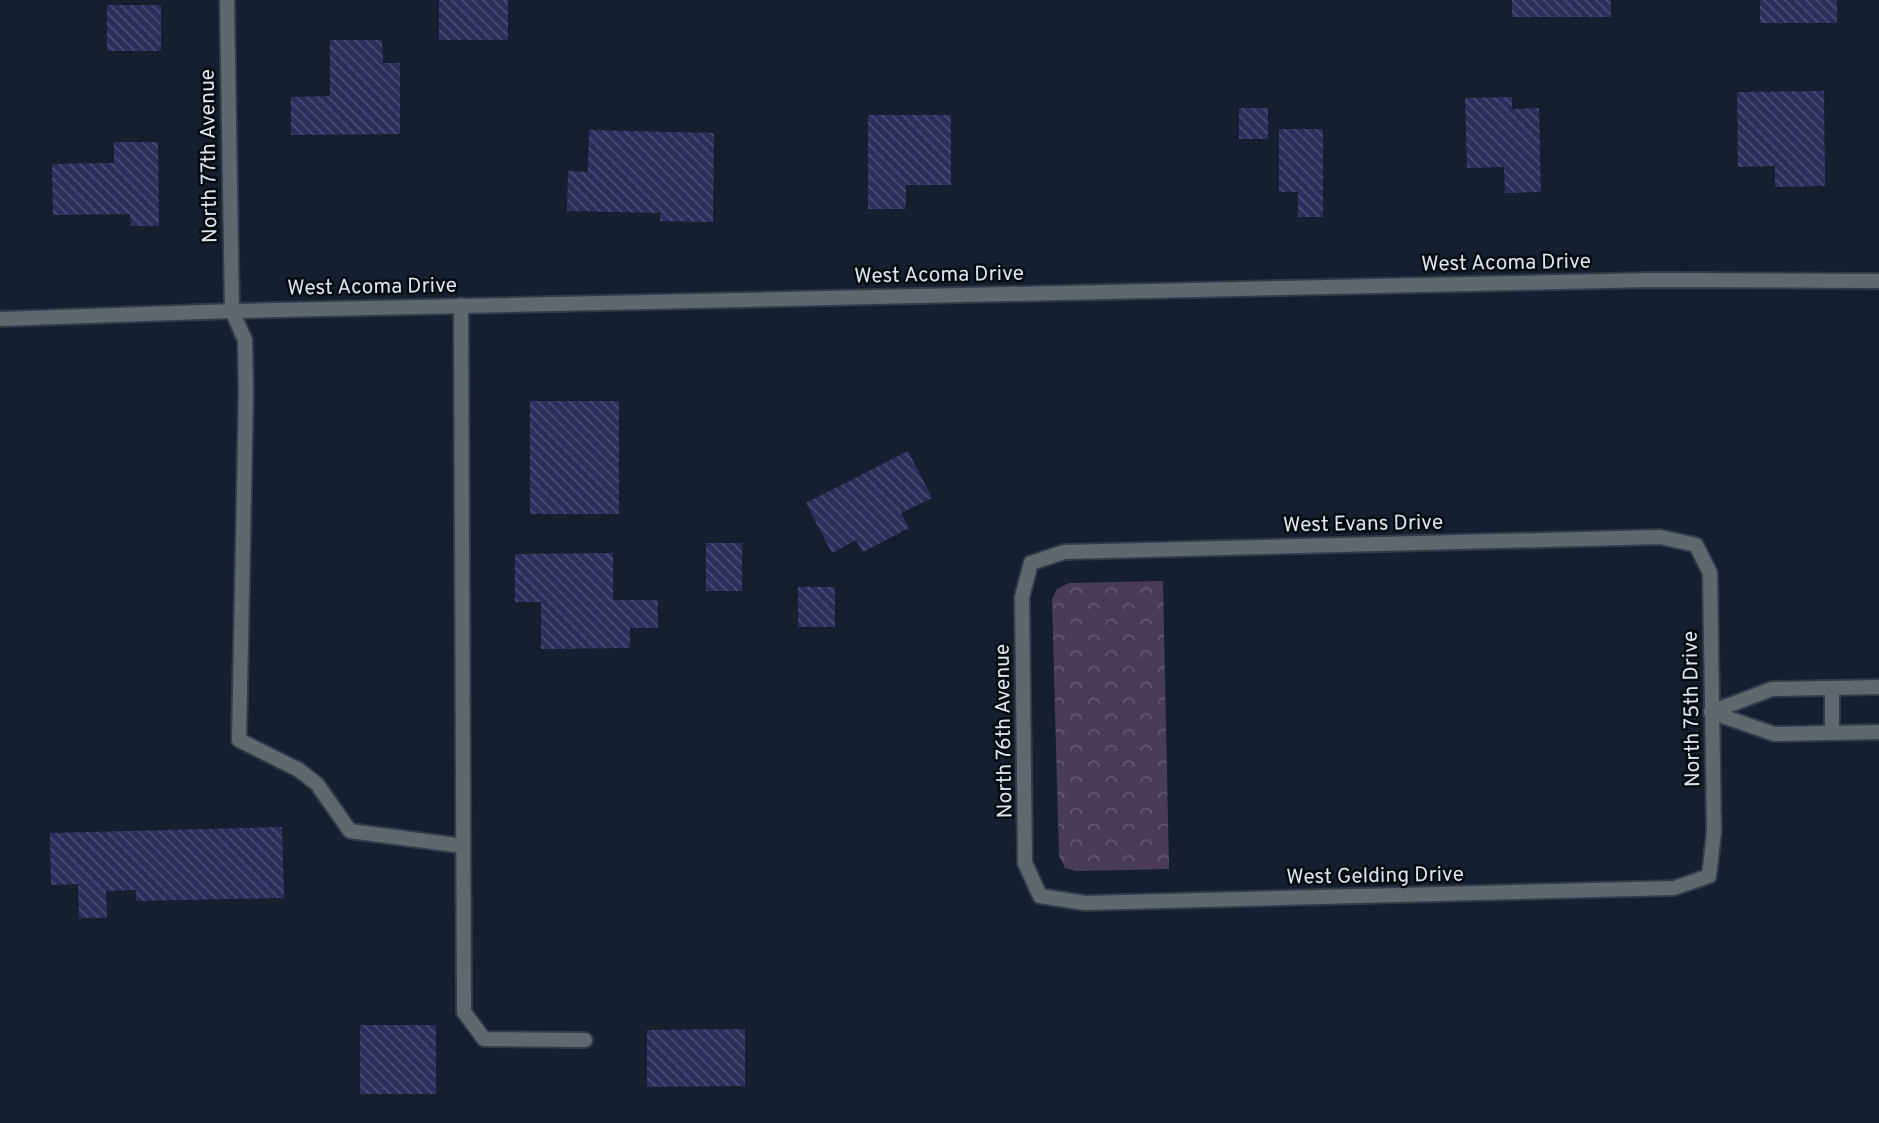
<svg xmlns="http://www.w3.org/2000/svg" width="1879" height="1123" font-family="Overpass,sans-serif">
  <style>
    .park { fill: url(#park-crowns) }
    .building { fill: url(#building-back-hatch) }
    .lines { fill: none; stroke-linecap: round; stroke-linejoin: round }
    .service-casing { stroke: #313b4a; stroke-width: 18 }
    .minor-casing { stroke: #313b4a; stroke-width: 18 }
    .tertiary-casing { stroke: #313b4a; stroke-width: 18 }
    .service { stroke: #5f686e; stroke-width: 14 }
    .minor { stroke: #5f686e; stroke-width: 14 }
    .tertiary { stroke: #5f686e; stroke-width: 14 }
    .labels { text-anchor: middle; stroke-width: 5; stroke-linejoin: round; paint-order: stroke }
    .street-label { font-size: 21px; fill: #dde4ef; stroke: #050910 }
  </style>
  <defs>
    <pattern id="park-crowns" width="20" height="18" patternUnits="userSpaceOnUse" patternTransform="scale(1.75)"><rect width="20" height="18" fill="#483c59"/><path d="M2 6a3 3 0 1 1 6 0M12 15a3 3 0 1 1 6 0" fill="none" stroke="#625871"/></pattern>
    <pattern id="building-back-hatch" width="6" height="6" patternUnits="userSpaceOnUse" patternTransform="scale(1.75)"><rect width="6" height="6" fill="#2e2e5d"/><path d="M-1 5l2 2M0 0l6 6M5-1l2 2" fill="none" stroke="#4c4c75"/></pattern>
  </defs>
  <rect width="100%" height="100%" fill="#151f2f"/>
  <polygon class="park" points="1163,581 1169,869 1077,871 1065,868 1059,856 1052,599 1057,589 1069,583"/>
  <g class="building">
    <rect x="439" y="0" width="69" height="40"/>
    <rect x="1512" y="0" width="99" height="17"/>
    <rect x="1760" y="0" width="77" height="23"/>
    <rect x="107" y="5" width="54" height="46"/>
    <polygon points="330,40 382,40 383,63 400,63 400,134 291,135 291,97 330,96"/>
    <polygon points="1824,91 1825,186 1775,187 1775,166 1738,167 1737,92"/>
    <polygon points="1512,97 1512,109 1539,108 1541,192 1505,193 1504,167 1467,168 1465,98"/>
    <rect x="1239" y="108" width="29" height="31"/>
    <polygon points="868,115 951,115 951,185 906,185 906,209 868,209"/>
    <polygon points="1279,129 1323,129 1323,217 1298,217 1298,192 1279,192"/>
    <polygon points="589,130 714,133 713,222 660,221 660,213 567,211 568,171 588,172"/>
    <polygon points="114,142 158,142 159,226 131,226 130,214 53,215 52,164 114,163"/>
    <rect x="530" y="401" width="89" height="113"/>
    <polygon points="908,451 932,498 901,513 909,528 863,552 856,540 832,553 806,503"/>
    <rect x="706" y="543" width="36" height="48"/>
    <polygon points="613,553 613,600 658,600 658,628 630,628 630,648 541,649 541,602 515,602 515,554"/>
    <rect x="798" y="587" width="37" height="40"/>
    <polygon points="282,827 284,898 136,901 136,890 106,891 107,918 79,918 78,884 51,885 50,833"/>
    <rect x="360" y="1025" width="76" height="69"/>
    <polygon points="745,1029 745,1086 647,1087 647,1030"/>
  </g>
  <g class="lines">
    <defs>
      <g id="service">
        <polyline points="461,305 464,1012 484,1039 585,1040"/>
        <polyline points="232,311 245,340 246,392 239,740 299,770 317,784 350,831 463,846"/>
        <polyline points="1832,688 1832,733"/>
      </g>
      <g id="minor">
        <polyline points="227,0 232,311"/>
        <polygon points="1660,537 1696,545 1710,573 1714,832 1709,876 1674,888 1085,903 1040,896 1025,863 1022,597 1031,563 1064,552"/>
        <polyline points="1711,712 1774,734 1879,732"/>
        <polyline points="1711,712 1772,689 1879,687"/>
      </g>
      <polyline id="tertiary" points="0,319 232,311 1653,280 1879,281"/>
    </defs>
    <use href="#service" class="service-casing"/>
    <use href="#minor" class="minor-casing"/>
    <use href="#tertiary" class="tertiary-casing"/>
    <use href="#service" class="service"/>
    <use href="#minor" class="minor"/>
    <use href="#tertiary" class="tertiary"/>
  </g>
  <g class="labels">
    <g class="street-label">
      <text transform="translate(208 156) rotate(-91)" y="7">North 77th Avenue</text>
      <text transform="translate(1506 262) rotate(-1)" y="7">West Acoma Drive</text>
      <text transform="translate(939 274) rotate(-1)" y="7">West Acoma Drive</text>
      <text transform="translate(372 286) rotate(-1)" y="7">West Acoma Drive</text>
      <text transform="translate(1363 523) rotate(-1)" y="7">West Evans Drive</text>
      <text transform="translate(1691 709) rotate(-91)" y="7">North 75th Drive</text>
      <text transform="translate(1003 731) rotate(-91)" y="7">North 76th Avenue</text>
      <text transform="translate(1375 875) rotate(-1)" y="7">West Gelding Drive</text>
    </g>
  </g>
</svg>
